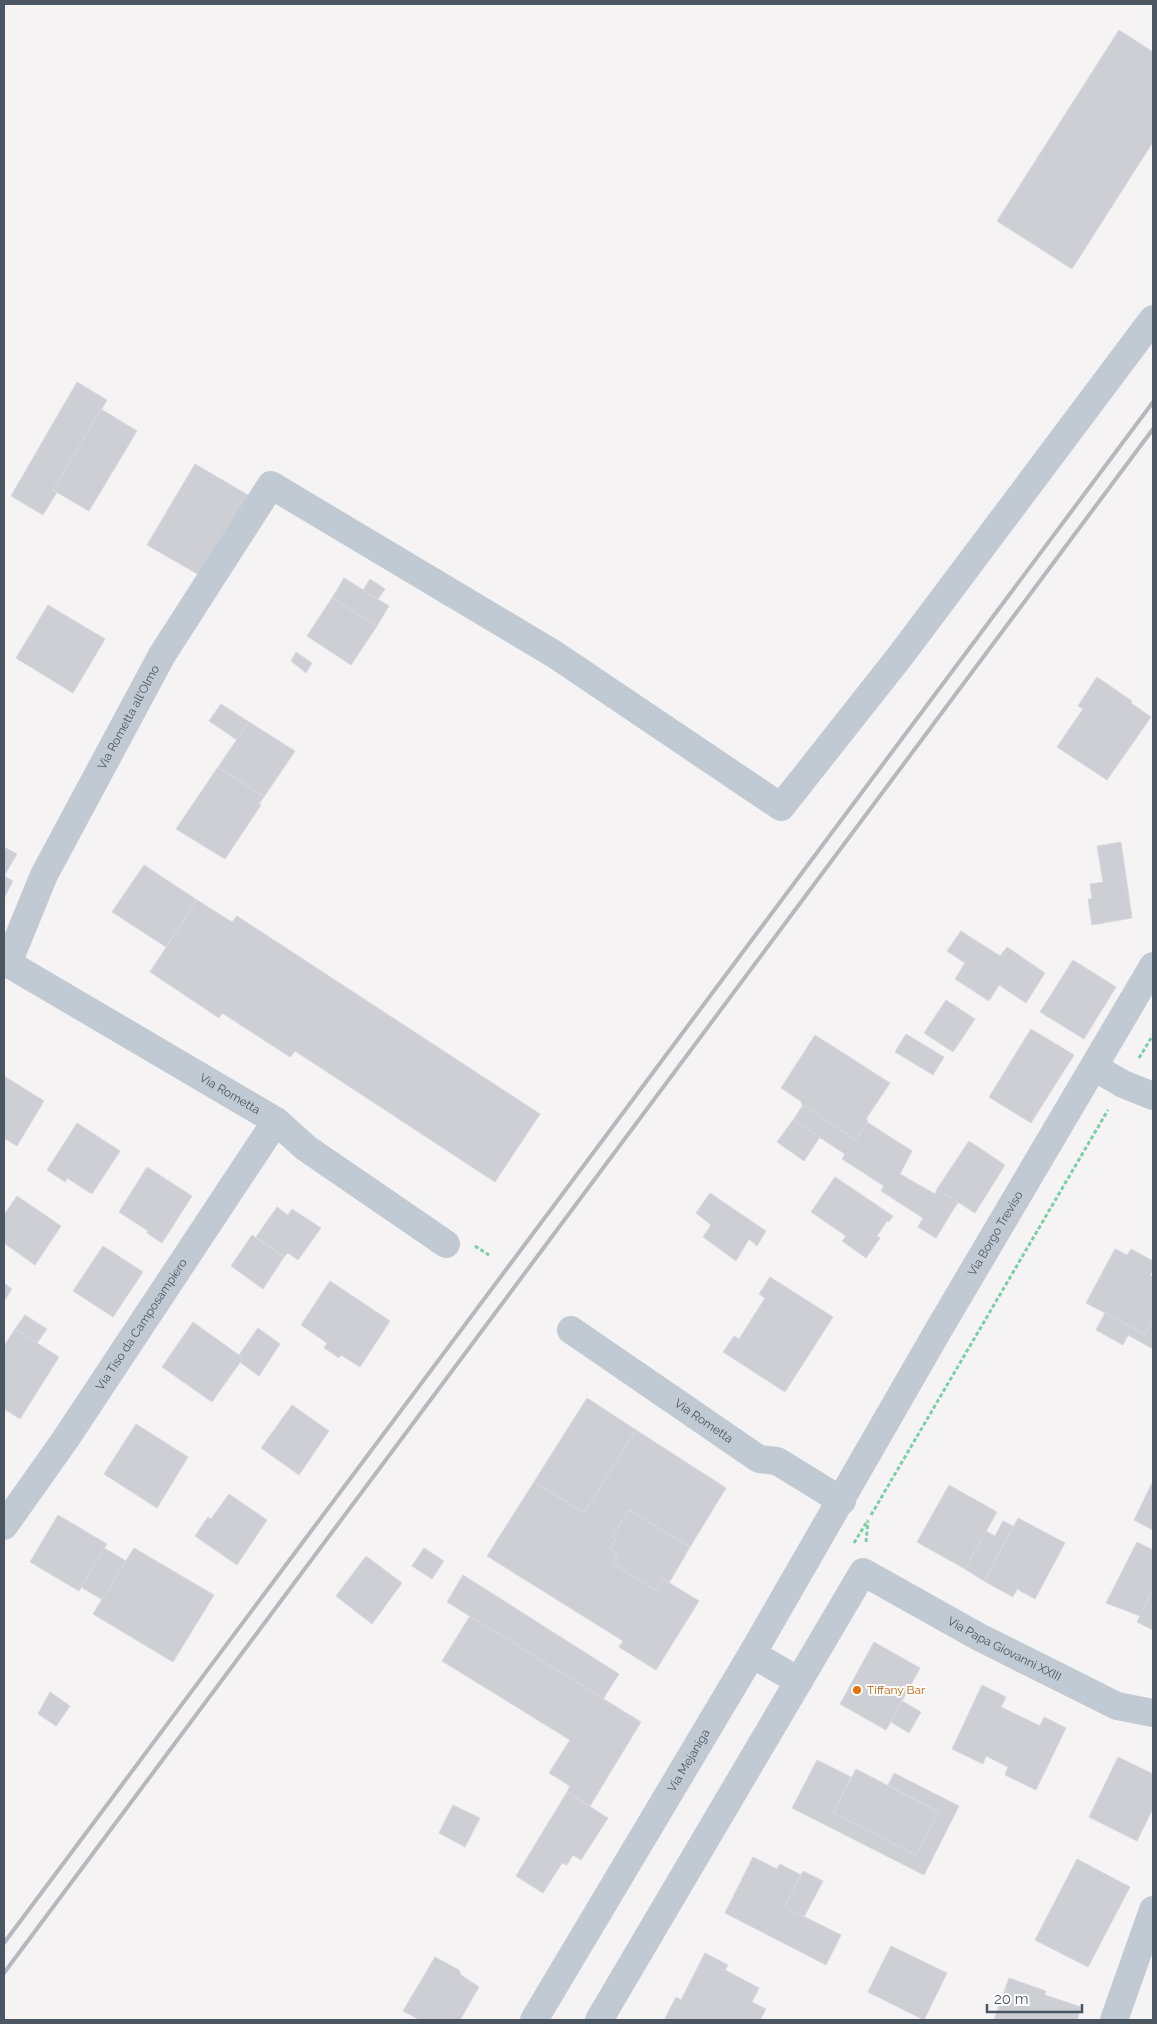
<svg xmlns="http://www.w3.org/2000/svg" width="1157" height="2024" font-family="Raleway,sans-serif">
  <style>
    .building { fill: #cdcfd5; stroke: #d7d9de }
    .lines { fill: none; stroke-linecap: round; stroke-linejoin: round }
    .path { stroke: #7ad0a6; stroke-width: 3; stroke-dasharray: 4 2.5; stroke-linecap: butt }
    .minor { stroke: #c1cad2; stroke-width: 28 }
    .rail { stroke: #b5b8bd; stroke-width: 4 }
    .food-dot { fill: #e8710a; stroke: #fff; stroke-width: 2 }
    .labels { text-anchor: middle; stroke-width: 4; stroke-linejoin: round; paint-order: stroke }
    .street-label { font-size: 12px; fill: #4a5661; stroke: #fff }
    .food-label { font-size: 12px; fill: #c56008; stroke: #fff; text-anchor: start }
  </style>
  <rect width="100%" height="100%" fill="#f5f3f3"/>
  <g class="building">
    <polygon points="1119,30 1153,52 1153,142 1072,269 997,221"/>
    <polygon points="77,382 107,400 53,490 57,492 43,515 11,496"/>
    <polygon points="101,409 137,431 89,511 53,490"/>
    <polygon points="195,464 248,495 201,576 147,545"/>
    <polygon points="344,578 389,606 377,626 332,598"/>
    <polygon points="370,579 385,589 378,599 363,590"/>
    <polygon points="332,598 377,626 351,665 307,636"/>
    <polygon points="48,605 105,639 73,693 16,658"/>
    <polygon points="296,652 312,663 306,673 291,661"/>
    <polygon points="1097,677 1132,701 1131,703 1151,717 1107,780 1057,747 1083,709 1078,706"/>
    <polygon points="221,704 249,722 237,740 209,721"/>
    <polygon points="249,722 295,751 264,797 218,767"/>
    <polygon points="218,767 264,797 259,804 261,805 225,859 176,829"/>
    <polygon points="1121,842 1132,918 1092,925 1088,899 1092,899 1090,884 1103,882 1097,846"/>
    <polygon points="4,847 17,854 4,876"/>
    <polygon points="144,865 197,900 166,947 112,912"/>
    <polygon points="4,876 13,881 4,898"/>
    <polygon points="197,900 232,922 237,916 540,1114 495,1182 295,1051 290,1057 222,1013 219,1018 150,972"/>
    <polygon points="961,931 1000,956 1007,947 1045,973 1026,1003 999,985 989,1001 955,979 965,963 947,951"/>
    <polygon points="1073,960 1116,987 1084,1039 1040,1012"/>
    <polygon points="946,1000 975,1019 953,1052 924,1033"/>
    <polygon points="1031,1029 1074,1055 1031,1123 989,1097"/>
    <polygon points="906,1034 944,1057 933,1075 895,1052"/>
    <polygon points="815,1035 890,1083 866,1119 868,1120 856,1140 801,1104 802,1102 781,1088"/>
    <polygon points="4,1076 44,1101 17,1146 4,1138"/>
    <polygon points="803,1105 856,1140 867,1122 912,1151 900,1174 935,1194 937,1189 958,1202 936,1238 918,1227 923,1218 881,1191 884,1186 842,1159 845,1154 793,1120"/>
    <polygon points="793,1120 820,1137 804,1161 777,1142"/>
    <polygon points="77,1123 120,1151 92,1194 67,1178 65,1182 47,1170"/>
    <polygon points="969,1141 1005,1165 975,1213 937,1189"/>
    <polygon points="147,1167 192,1196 162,1243 147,1233 148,1231 119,1212"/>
    <polygon points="835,1177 893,1216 889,1222 887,1221 877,1236 880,1238 866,1258 842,1241 846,1236 811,1212"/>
    <polygon points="710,1193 766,1231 757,1246 749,1239 736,1261 703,1237 711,1225 696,1213"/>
    <polygon points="17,1196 61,1226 35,1265 4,1243 4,1215"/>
    <polygon points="277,1207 288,1215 292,1209 321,1228 298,1260 288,1253 284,1257 256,1237"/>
    <polygon points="252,1235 284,1257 263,1289 231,1266"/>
    <polygon points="103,1246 143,1272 113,1317 73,1291"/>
    <polygon points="1115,1249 1127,1255 1131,1249 1153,1261 1153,1270 1150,1275 1153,1277 1153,1320 1145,1334 1086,1303"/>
    <polygon points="770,1277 833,1317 785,1392 723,1352 734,1336 739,1339 765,1298 759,1294"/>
    <polygon points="330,1281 390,1321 360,1367 341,1355 339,1358 324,1348 327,1343 301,1325"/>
    <polygon points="4,1283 12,1289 4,1301"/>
    <polygon points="1105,1313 1145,1334 1153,1320 1153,1349 1128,1335 1123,1345 1096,1330"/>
    <polygon points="25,1315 47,1329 37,1343 15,1329"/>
    <polygon points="193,1322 243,1358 212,1402 162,1367"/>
    <polygon points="258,1328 280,1344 259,1376 240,1362 243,1358 239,1355"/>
    <polygon points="15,1329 59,1357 20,1419 4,1409 4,1346"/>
    <polygon points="587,1398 636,1430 584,1513 534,1482"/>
    <polygon points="292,1405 329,1431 299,1475 261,1448"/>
    <polygon points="136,1424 188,1457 157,1508 104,1474"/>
    <polygon points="636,1430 726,1488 690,1547 629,1510 612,1537 616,1539 610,1549 618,1554 612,1563 656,1590 663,1579 699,1601 656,1670 619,1647 623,1641 487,1556 534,1482 584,1513"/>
    <polygon points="1153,1481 1153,1530 1134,1520"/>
    <polygon points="949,1485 997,1512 965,1569 917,1542"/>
    <polygon points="229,1494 267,1520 237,1565 195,1536 208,1517 211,1519"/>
    <polygon points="629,1510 690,1547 669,1583 663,1579 656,1590 612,1563 618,1554 610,1549 616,1539 612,1537"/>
    <polygon points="58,1515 107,1544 79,1591 30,1562"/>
    <polygon points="1018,1518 1065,1543 1035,1599 1017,1589 1013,1597 984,1581"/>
    <polygon points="1003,1521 1013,1526 984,1581 965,1569 986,1531 995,1536"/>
    <polygon points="1137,1542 1153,1550 1153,1588 1140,1616 1106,1603"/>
    <polygon points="104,1548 126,1561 103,1600 81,1587"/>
    <polygon points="134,1548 214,1595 173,1662 93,1614"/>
    <polygon points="424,1548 444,1561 432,1579 412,1566"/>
    <polygon points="366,1556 402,1583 372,1624 336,1596"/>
    <polygon points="463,1575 619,1674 603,1699 447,1602"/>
    <polygon points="1153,1588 1153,1630 1137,1622"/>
    <polygon points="470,1616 641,1722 590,1806 567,1792 570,1786 549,1773 570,1740 442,1661"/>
    <polygon points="874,1642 920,1668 886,1730 840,1704"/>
    <polygon points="982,1685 1006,1697 1001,1707 1040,1726 1044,1717 1066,1728 1036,1790 1005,1775 1008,1767 986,1756 983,1764 952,1749"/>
    <polygon points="50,1692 70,1706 56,1726 38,1714"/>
    <polygon points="902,1701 921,1712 909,1733 891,1722"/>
    <polygon points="1118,1757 1153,1774 1153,1808 1137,1841 1089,1817"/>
    <polygon points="817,1760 851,1777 833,1813 916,1855 939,1812 888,1785 894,1773 959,1806 924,1875 792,1808"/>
    <polygon points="856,1769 939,1812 916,1855 833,1813"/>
    <polygon points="567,1792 608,1818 581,1860 573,1855 567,1865 562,1863 543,1893 516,1876"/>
    <polygon points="453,1805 480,1818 465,1847 439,1833"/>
    <polygon points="753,1857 777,1869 780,1864 801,1875 785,1907 841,1935 826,1965 725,1913"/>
    <polygon points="1077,1859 1130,1887 1088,1967 1035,1940"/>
    <polygon points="803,1871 823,1881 804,1917 785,1907"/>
    <polygon points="891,1946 947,1973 924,2020 868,1992"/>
    <polygon points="705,1953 728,1965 725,1970 759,1988 752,2002 766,2009 760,2020 670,2020 665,2018 676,1997 681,2000"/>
    <polygon points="435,1957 459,1970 461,1975 479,1987 460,2020 420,2020 403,2011"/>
    <polygon points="1009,1978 1046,1991 1045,1995 1081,2007 1077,2020 994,2020"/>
  </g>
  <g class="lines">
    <g class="path">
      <polyline points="1139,1058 1153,1035"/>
      <polyline points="475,1246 489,1255"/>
      <polyline points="871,1515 1108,1110"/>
      <polyline points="866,1542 868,1521"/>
      <polyline points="854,1543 868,1520"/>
    </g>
    <g class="minor">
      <path id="s1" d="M4 961 276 1121 306 1148 446 1244"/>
      <path id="s2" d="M8 963 44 875 162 655 271 485 554 654 781 807 901 655 1153 319"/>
      <polyline points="1094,1067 1123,1084 1153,1096"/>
      <path id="s3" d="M571 1330 759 1459 777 1461 842 1501"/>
      <path id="s4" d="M4 1526 65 1440 276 1121"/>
      <polyline points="752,1654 799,1681"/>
      <path id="s5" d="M534 2020 752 1654 939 1329 1153 966"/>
      <path id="s6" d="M599 2020 863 1572 979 1637 1117 1706 1153 1713"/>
      <polyline points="1114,2020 1153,1910"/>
    </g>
    <g class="rail">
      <polyline points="4,1943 1153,402"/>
      <polyline points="4,1973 1153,429"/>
    </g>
  </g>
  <circle class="food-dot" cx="857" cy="1690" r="5"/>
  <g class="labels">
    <g class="street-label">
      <text dy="4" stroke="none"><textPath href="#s2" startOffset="274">Via Rometta all'Olmo</textPath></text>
      <text dy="4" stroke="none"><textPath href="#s1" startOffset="262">Via Rometta</textPath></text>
      <text dy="4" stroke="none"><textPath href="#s5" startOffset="912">Via Borgo Treviso</textPath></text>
      <text dy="4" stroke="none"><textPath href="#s4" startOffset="244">Via Tiso da Camposampiero</textPath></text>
      <text dy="4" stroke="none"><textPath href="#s3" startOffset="161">Via Rometta</textPath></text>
      <text dy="4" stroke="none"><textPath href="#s6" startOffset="681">Via Papa Giovanni XXIII</textPath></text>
      <text dy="4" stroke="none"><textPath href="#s5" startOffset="302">Via Mejaniga</textPath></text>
    </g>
    <g class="food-label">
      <text x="867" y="1694">Tiffany Bar</text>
    </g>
  </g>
  <rect width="1157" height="2024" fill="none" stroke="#4a5661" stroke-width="10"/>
  <path d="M987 2004v8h95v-8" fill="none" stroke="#4a5661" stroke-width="2.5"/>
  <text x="994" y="2004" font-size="15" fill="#4a5661" stroke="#ffffff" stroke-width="4" paint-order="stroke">20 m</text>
</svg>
